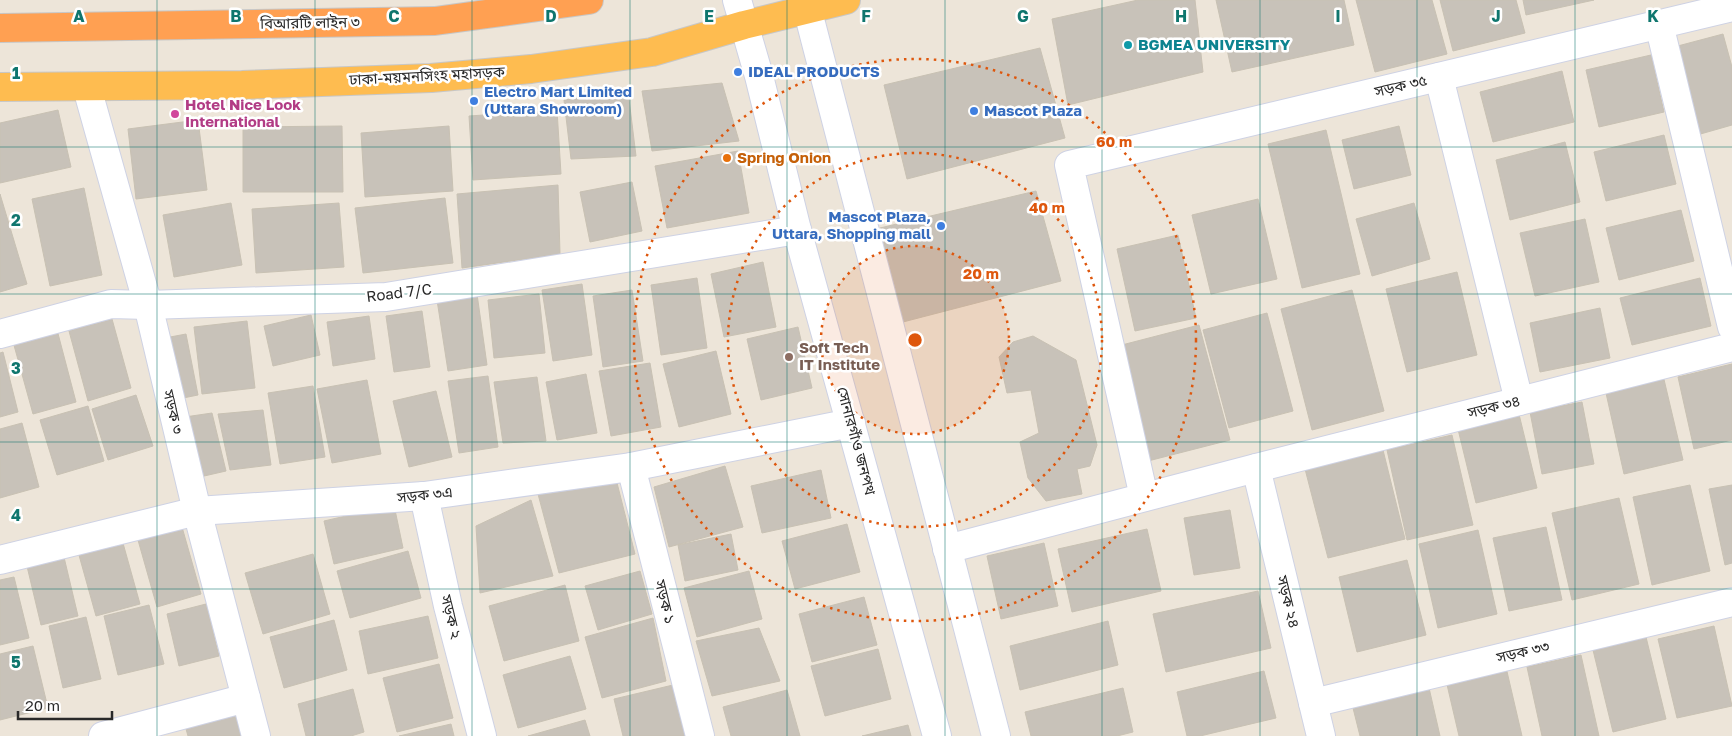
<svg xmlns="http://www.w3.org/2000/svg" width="1732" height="736" font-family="'Golos Text','Noto Sans Bengali',sans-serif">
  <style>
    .building { fill: #c8c2b9; stroke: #c8c1b3 }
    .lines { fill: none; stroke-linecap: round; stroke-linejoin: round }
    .minor-casing { stroke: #ced2e4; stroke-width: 30 }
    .secondary-casing { stroke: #ced2e4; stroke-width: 30 }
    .trunk-casing { stroke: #c7c7c7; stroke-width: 30 }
    .motorway-casing { stroke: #c7c7c7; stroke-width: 30 }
    .minor { stroke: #fff; stroke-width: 28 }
    .secondary { stroke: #fff; stroke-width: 28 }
    .trunk { stroke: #febc50; stroke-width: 28 }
    .motorway { stroke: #ffa052; stroke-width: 28 }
    .grid { fill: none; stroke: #0f766e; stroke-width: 1; stroke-opacity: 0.55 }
    .ring { fill: none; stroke: #de570d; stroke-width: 2.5; stroke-dasharray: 2.5 5 }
    .culture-dot { fill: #0f9aa8; stroke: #fff; stroke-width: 2 }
    .shop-dot { fill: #3f7fe0; stroke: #fff; stroke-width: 2 }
    .hotel-dot { fill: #d1479c; stroke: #fff; stroke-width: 2 }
    .food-dot { fill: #e8710a; stroke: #fff; stroke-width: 2 }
    .education-dot { fill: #8d6e63; stroke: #fff; stroke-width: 2 }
    .labels { text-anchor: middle; stroke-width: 5; stroke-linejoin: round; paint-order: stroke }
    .street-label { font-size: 15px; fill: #292929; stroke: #fff }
    .culture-label { font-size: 15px; font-weight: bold; fill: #0d838f; stroke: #fff; text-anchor: start }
    .shop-label { font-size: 15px; font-weight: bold; fill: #366cbe; stroke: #fff; text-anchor: start }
    .hotel-label { font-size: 15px; font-weight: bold; fill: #b23c85; stroke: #fff; text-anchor: start }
    .food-label { font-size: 15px; font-weight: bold; fill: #c56008; stroke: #fff; text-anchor: start }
    .education-label { font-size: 15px; font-weight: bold; fill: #785e54; stroke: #fff; text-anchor: start }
    .grid-label { font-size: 16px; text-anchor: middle; font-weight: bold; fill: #0f766e; stroke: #fff; stroke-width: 5; stroke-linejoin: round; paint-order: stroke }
    .centre { fill: #de570d; stroke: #fff; stroke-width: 2.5 }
    .ring-label { font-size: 15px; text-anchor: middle; font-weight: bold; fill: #de570d; stroke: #fff; stroke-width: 5; stroke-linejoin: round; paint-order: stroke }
  </style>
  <rect width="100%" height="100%" fill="#ede5d9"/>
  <g class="building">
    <polygon points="1138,0 1195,0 1203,72 1068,105 1052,19"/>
    <polygon points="1216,0 1344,0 1354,45 1232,72"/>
    <polygon points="1356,0 1432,0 1447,54 1375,72"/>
    <polygon points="1440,0 1516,0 1525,33 1453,51"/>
    <polygon points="1523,0 1594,0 1526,15"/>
    <polygon points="1723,34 1732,67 1732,125 1697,135 1674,47"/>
    <polygon points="1040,48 1065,138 907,179 884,85"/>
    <polygon points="1651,55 1664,112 1599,127 1586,70"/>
    <polygon points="1562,71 1574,122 1493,142 1480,92"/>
    <polygon points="722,83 739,141 652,151 642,91"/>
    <polygon points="628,91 636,156 571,159 564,100"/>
    <polygon points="58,110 71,167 0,183 0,123"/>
    <polygon points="557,110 561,174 473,180 469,116"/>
    <polygon points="198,120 207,190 136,199 128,129"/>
    <polygon points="342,126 343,192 243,192 243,127"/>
    <polygon points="449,126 453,191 365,197 361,133"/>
    <polygon points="1399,126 1411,175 1354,189 1342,140"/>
    <polygon points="1326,130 1360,274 1302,288 1268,144"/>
    <polygon points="1664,135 1676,184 1606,201 1594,152"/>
    <polygon points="1565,142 1580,202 1510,220 1496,160"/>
    <polygon points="738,151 749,213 667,228 655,166"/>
    <polygon points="632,182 642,231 590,242 580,192"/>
    <polygon points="558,185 560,254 462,268 457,194"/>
    <polygon points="84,188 102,275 50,286 32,199"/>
    <polygon points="1036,191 1061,281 903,322 880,228"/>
    <polygon points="0,194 27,284 0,292"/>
    <polygon points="445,198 453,263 363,273 355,208"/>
    <polygon points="1258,199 1277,279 1211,294 1192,215"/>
    <polygon points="231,203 242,265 174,277 163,215"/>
    <polygon points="339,203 344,267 256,273 252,209"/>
    <polygon points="1414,203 1430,259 1372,276 1356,219"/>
    <polygon points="1681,210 1694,261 1619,280 1606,228"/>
    <polygon points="1585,219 1599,282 1535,296 1520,233"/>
    <polygon points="1178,235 1196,318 1135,331 1117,249"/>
    <polygon points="763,262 776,327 724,337 711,274"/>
    <polygon points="1457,272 1477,355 1407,372 1386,289"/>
    <polygon points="697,278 707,348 661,355 651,285"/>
    <polygon points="1700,278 1711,326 1632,345 1620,298"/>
    <polygon points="582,284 592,355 553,361 542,290"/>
    <polygon points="632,290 643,361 603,367 593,296"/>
    <polygon points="1352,290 1384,411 1312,430 1281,309"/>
    <polygon points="477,294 487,365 448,371 437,300"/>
    <polygon points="539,294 545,353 494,358 488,300"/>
    <polygon points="1600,308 1610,358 1540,372 1530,323"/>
    <polygon points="422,311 430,367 394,372 386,316"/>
    <polygon points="1267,313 1293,411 1229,428 1203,330"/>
    <polygon points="311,315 320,355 273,366 264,326"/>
    <polygon points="369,316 375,359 333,366 327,322"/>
    <polygon points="112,319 131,388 88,401 69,331"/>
    <polygon points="247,321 255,388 202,394 194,327"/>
    <polygon points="1199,325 1230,440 1148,461 1118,346"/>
    <polygon points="56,326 76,402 33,414 12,338"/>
    <polygon points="798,327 812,388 761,400 747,339"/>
    <polygon points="186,334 198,395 178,399 165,338"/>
    <polygon points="1033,336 1076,360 1097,445 1090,466 1077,469 1082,494 1046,501 1028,478 1020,442 1039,433 1031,390 1007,393 999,357 1013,342"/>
    <polygon points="716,351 731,414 679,427 663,364"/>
    <polygon points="3,352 18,412 0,417 0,353"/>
    <polygon points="650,363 661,427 611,436 599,371"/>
    <polygon points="1732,364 1732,440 1694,449 1678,377"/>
    <polygon points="1662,371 1683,460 1624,474 1604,384"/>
    <polygon points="586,374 597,433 557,440 546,382"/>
    <polygon points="488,376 498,447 459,453 448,381"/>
    <polygon points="537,377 546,441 503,443 494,382"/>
    <polygon points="367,380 381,454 332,463 317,389"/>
    <polygon points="313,386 325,457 280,464 268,393"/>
    <polygon points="436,391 452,457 409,467 393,401"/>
    <polygon points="136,395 153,446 108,460 92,409"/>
    <polygon points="1582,402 1594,464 1542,474 1530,412"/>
    <polygon points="88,406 104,461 57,475 40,420"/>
    <polygon points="1517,406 1537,488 1476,503 1456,421"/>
    <polygon points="263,410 271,465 230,470 218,414"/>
    <polygon points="212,413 226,471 191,479 178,418"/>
    <polygon points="22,423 39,487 0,498 0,429"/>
    <polygon points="1452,435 1473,525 1407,540 1387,450"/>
    <polygon points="1382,446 1405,539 1328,558 1304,465"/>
    <polygon points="725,466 743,527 669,547 654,487"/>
    <polygon points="821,470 831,518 762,533 751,486"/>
    <polygon points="615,475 635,554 559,573 538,494"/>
    <polygon points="1690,485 1710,571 1652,585 1633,497"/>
    <polygon points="1732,485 1732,563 1725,565 1709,489"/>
    <polygon points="1619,498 1639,584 1572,600 1552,513"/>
    <polygon points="531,500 553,576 480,593 476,526"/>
    <polygon points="394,505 403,548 334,564 324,521"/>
    <polygon points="1230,510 1240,568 1194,575 1184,518"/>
    <polygon points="847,524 860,572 795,589 782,541"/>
    <polygon points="182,527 201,594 157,607 138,540"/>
    <polygon points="1546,527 1562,600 1509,611 1493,538"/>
    <polygon points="1147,529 1161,591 1072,612 1058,549"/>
    <polygon points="1478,530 1497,614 1438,628 1419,544"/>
    <polygon points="731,534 738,570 685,581 678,545"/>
    <polygon points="121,536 140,604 96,616 77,548"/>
    <polygon points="1044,543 1058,606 1001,619 987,556"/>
    <polygon points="408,551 421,598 350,618 337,571"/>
    <polygon points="63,553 78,616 41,625 26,562"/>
    <polygon points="313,554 330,614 263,634 245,573"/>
    <polygon points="1407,560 1426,635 1357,652 1339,577"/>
    <polygon points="640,571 652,614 598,630 585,586"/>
    <polygon points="749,571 762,619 697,637 684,588"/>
    <polygon points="14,577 29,638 0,645 0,580"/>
    <polygon points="565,585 579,641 504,661 489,606"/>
    <polygon points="1258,591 1271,648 1166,672 1153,614"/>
    <polygon points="864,597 877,645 812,662 799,614"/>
    <polygon points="206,604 219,656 179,666 167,614"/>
    <polygon points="149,605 164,664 118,675 104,616"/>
    <polygon points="428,616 438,658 368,674 359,631"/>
    <polygon points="86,617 101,679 63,688 49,626"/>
    <polygon points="653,618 666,681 602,698 585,637"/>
    <polygon points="334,620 347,670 284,688 270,637"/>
    <polygon points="1108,621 1118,665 1020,690 1010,646"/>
    <polygon points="1714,626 1732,706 1677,718 1658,639"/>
    <polygon points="759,628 780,681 712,696 696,641"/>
    <polygon points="1646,637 1666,719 1613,732 1593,650"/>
    <polygon points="33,646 48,708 0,720 0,654"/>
    <polygon points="878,649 891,699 825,716 811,666"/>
    <polygon points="1581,655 1599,736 1542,736 1527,667"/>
    <polygon points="570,656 586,709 518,728 503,675"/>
    <polygon points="1505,663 1522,736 1459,736 1445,676"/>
    <polygon points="439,664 453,718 397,732 383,678"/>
    <polygon points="1264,671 1276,718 1200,736 1187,736 1177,692"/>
    <polygon points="1427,679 1440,736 1360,736 1350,696"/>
    <polygon points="673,685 686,736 623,736 614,699"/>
    <polygon points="1123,688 1133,732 1117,736 1031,736 1025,712"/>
    <polygon points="353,689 364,732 351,736 306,736 298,704"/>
    <polygon points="787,690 800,736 731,736 723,707"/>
    <polygon points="234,709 241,736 188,736 184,722"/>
    <polygon points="585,720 590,736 528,736"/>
    <polygon points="451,724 454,736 399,736"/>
    <polygon points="908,725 911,736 862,736"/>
  </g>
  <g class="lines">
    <defs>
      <g id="minor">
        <polyline points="1659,24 1732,327"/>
        <polyline points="1439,77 1519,401"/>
        <polyline points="87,88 148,305 197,511 256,736"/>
        <polyline points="0,334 111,304 148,305 386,297 797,230"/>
        <polyline points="631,467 700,736"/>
        <polyline points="1256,468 1321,736"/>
        <polyline points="424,496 448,606 482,736"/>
        <polyline points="1144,497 1069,165 1732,7"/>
        <polyline points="947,549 1256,468 1732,347"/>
        <polyline points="0,560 197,511 424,496 631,467 851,423"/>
        <polyline points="1313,703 1732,602"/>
        <polyline points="103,736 246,698"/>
      </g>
      <g id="secondary">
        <polyline points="737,0 759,76 797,230 937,736"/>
        <polyline points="807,8 996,736"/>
      </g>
      <polyline id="trunk" points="0,87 242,85 431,78 531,69 652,52 744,25 846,0"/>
      <polyline id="motorway" points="0,28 435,21 589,0"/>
    </defs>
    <use href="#minor" class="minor-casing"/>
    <use href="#secondary" class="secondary-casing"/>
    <use href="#trunk" class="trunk-casing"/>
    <use href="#motorway" class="motorway-casing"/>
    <use href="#minor" class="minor"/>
    <use href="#secondary" class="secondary"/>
    <use href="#trunk" class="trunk"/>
    <use href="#motorway" class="motorway"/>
  </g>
  <path class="grid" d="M157 0V736M315 0V736M472 0V736M630 0V736M787 0V736M945 0V736M1102 0V736M1260 0V736M1417 0V736M1575 0V736M0 147H1732M0 294H1732M0 442H1732M0 589H1732"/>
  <circle cx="915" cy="340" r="94" fill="#de570d" fill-opacity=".12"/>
  <g class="ring">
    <circle cx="915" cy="340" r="94"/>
    <circle cx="915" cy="340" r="187"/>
    <circle cx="915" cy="340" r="281"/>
  </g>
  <circle class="culture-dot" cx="1128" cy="45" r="5"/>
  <g class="shop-dot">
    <circle cx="738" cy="72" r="5"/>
    <circle cx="474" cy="101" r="5"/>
    <circle cx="974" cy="111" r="5"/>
    <circle cx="941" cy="226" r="5"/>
  </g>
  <circle class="hotel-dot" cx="175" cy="114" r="5"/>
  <circle class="food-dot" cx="727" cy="158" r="5"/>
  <circle class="education-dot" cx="789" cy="357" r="5"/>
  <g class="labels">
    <g class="street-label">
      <text transform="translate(310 23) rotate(-1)" y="5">বিআরটি লাইন ৩</text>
      <text transform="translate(427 76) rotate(-3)" y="5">ঢাকা-ময়মনসিংহ মহাসড়ক</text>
      <text transform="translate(1401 86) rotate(-13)" y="5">সড়ক ৩৫</text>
      <text transform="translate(399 293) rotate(-7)" y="5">Road 7/C</text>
      <text transform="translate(1494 407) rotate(-14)" y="5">সড়ক ৩৪</text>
      <text transform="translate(173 412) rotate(77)" y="5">সড়ক ৩</text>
      <text transform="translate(856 441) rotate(75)" y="5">সোনারগাঁও জনপথ</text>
      <text transform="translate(425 495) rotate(-6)" y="5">সড়ক ৩এ</text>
      <text transform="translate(665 602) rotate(76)" y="5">সড়ক ১</text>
      <text transform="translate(1288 602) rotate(76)" y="5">সড়ক ২৪</text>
      <text transform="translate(451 617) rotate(76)" y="5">সড়ক ২</text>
      <text transform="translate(1523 652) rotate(-13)" y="5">সড়ক ৩৩</text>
    </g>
    <g class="culture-label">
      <text x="1138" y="50">BGMEA UNIVERSITY</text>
    </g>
    <g class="shop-label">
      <text x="748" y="77">IDEAL PRODUCTS</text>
      <text x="484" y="97">Electro Mart Limited<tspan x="484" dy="17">(Uttara Showroom)</tspan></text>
      <text x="984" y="116">Mascot Plaza</text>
      <text x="931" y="222" text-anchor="end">Mascot Plaza,<tspan x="931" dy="17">Uttara, Shopping mall</tspan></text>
    </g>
    <g class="hotel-label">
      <text x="185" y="110">Hotel Nice Look<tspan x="185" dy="17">International</tspan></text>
    </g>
    <g class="food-label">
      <text x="737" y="163">Spring Onion</text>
    </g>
    <g class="education-label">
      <text x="799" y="353">Soft Tech<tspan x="799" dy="17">IT Institute</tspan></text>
    </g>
  </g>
  <g class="grid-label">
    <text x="79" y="22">A</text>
    <text x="236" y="22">B</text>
    <text x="394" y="22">C</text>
    <text x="551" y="22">D</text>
    <text x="709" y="22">E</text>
    <text x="866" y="22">F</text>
    <text x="1023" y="22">G</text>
    <text x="1181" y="22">H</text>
    <text x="1338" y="22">I</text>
    <text x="1496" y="22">J</text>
    <text x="1653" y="22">K</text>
    <text x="16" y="79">1</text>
    <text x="16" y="226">2</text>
    <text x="16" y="374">3</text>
    <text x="16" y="521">4</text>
    <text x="16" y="668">5</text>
  </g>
  <circle cx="915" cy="340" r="8" class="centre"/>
  <g class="ring-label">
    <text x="1114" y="147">60 m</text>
    <text x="1047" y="213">40 m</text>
    <text x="981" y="279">20 m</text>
  </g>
  <path d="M18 711v8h94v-8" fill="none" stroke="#292929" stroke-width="2.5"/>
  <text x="25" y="711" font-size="15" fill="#292929" stroke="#ffffff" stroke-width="4" paint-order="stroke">20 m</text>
</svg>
